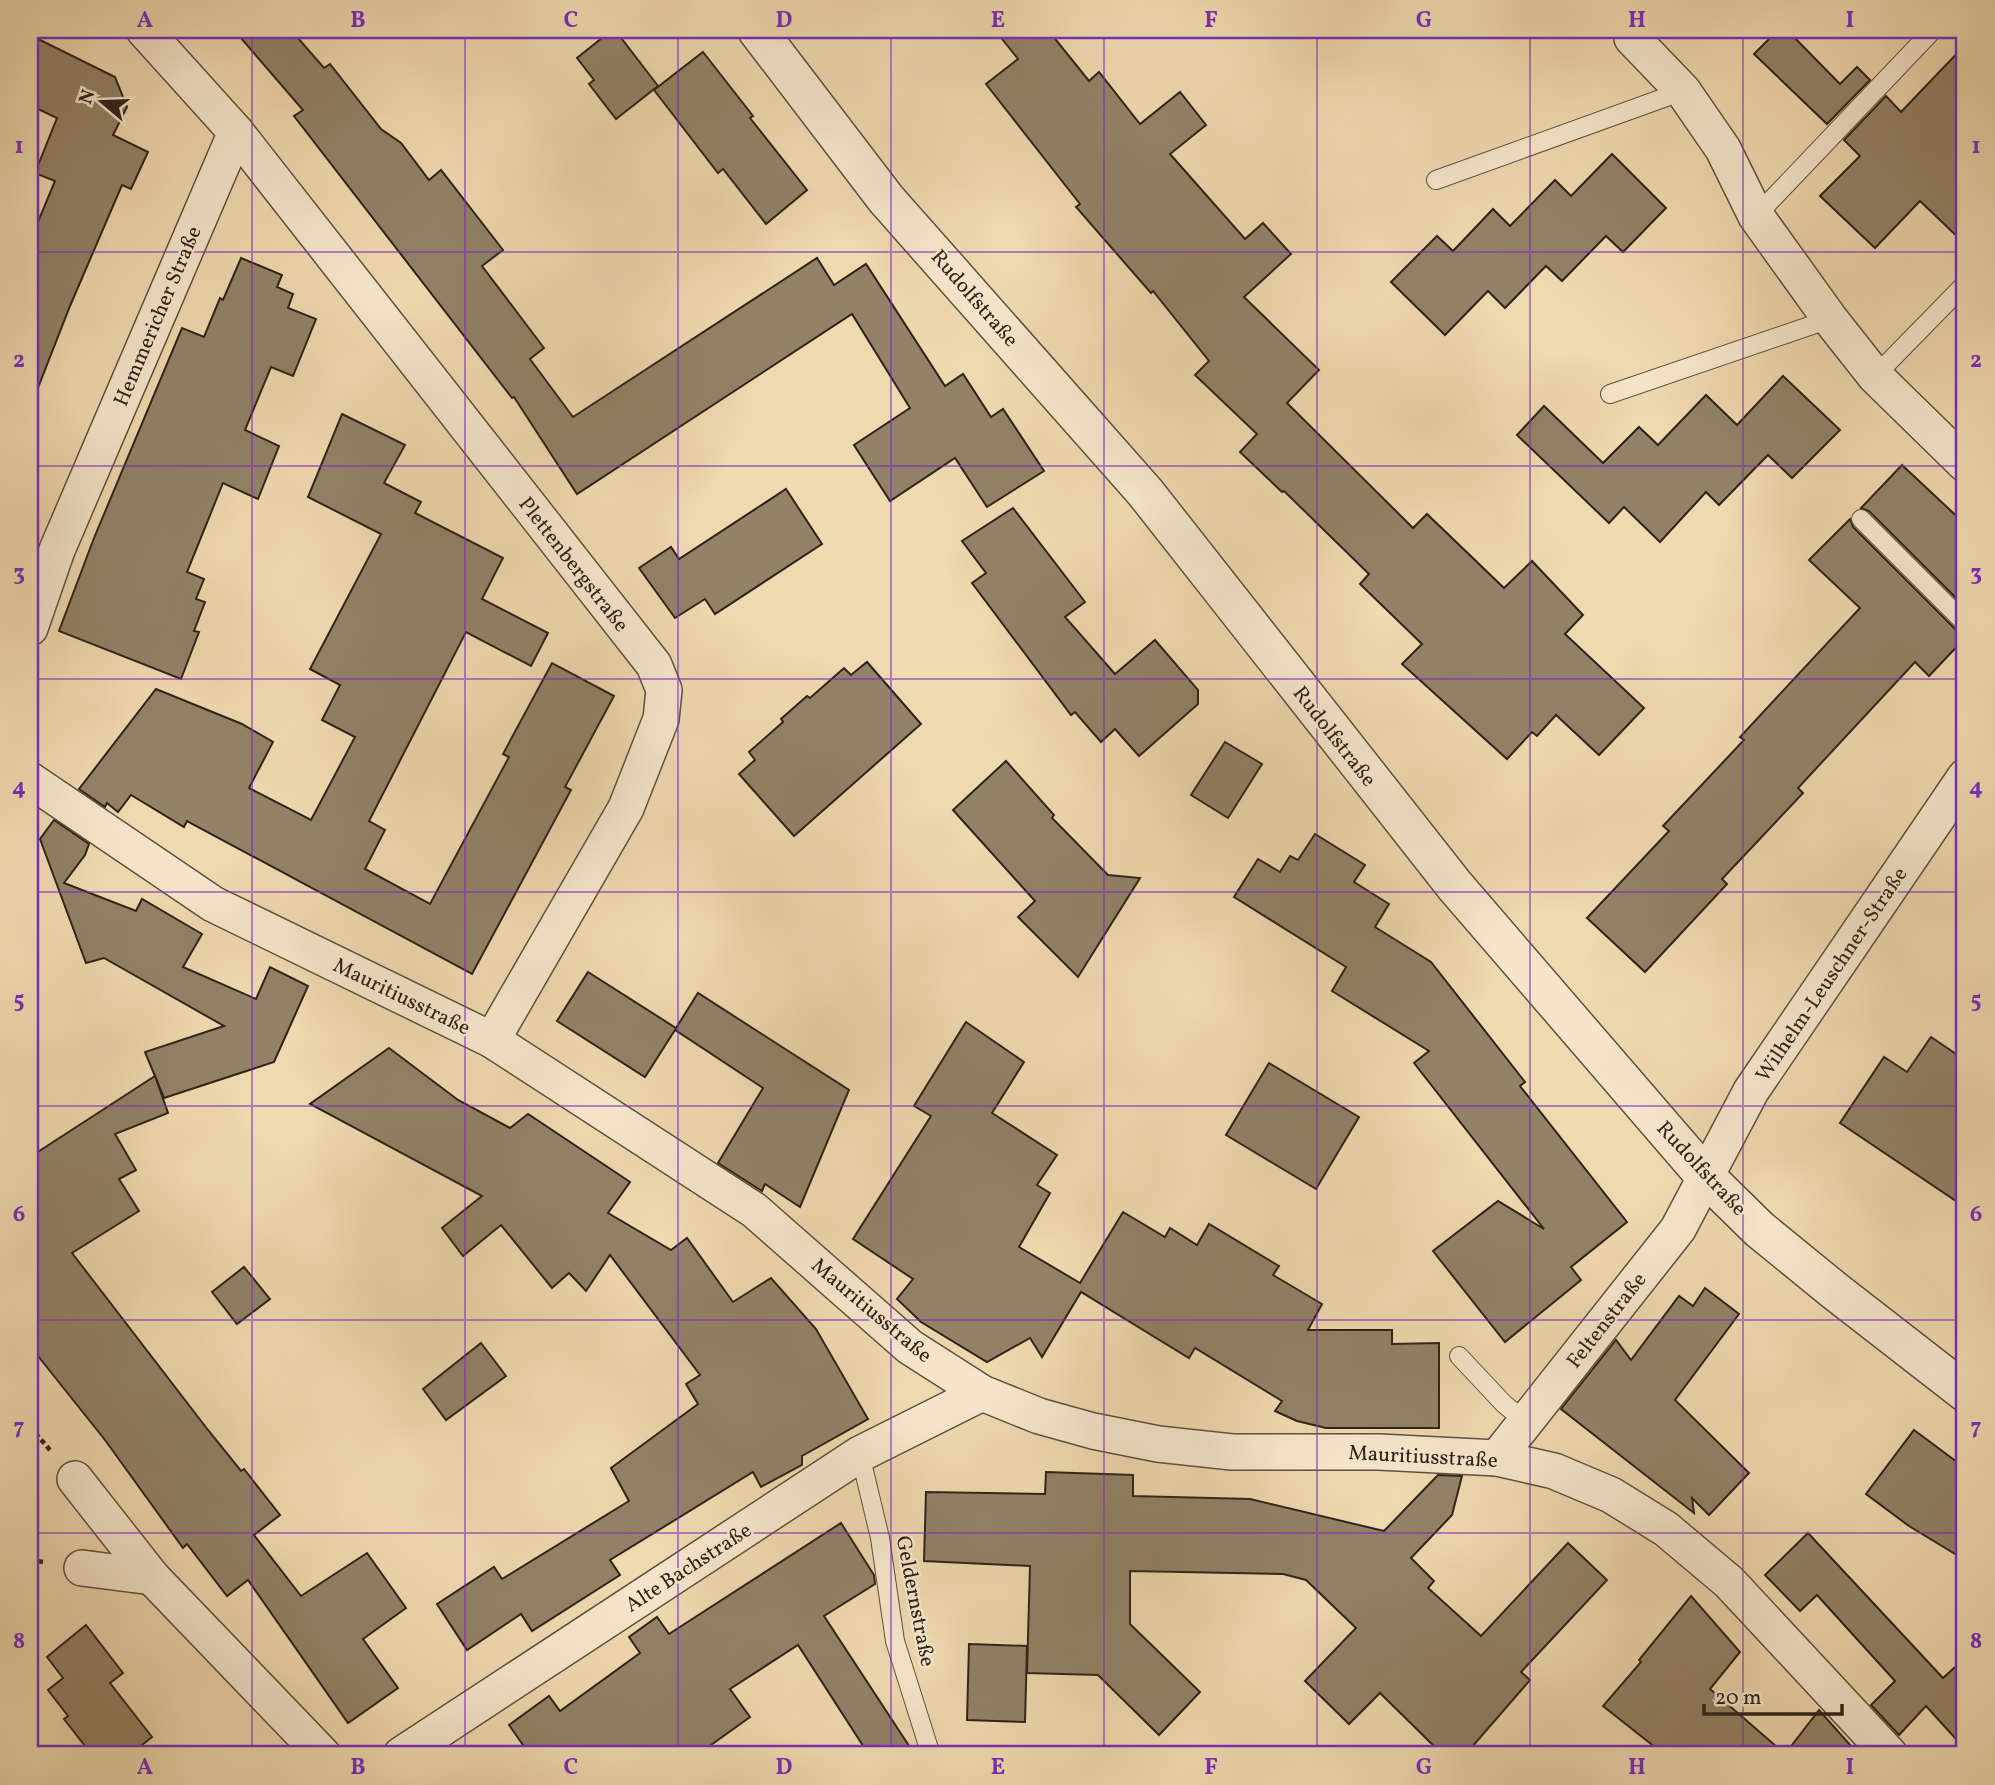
<svg xmlns="http://www.w3.org/2000/svg" width="1995" height="1785" font-family="Vollkorn,serif">
  <style>
    .building { fill: #928267; stroke: #2d231a; stroke-width: 2 }
    .lines { fill: none; stroke-linecap: round; stroke-linejoin: round }
    .service-casing { stroke: #5e503f; stroke-width: 20 }
    .minor-casing { stroke: #5e503f; stroke-width: 38 }
    .tertiary-casing { stroke: #5e503f; stroke-width: 41 }
    .path { stroke: #2d231a; stroke-width: 4.5; stroke-dasharray: 5 3.5; stroke-linecap: butt }
    .service { stroke: #f5e6cb; stroke-width: 18 }
    .minor { stroke: #f5e6cb; stroke-width: 35 }
    .tertiary { stroke: #f5e6cb; stroke-width: 38 }
    .grid { fill: none; stroke: #7b2cbf; stroke-width: 2; stroke-opacity: 0.55 }
    .labels { text-anchor: middle; stroke-width: 5; stroke-linejoin: round; paint-order: stroke }
    .street-label { font-size: 21px; fill: #2d231a; stroke: #f5e6cb }
    .neatline { fill: none; stroke: #7b2cbf; stroke-width: 2.5 }
    .grid-label { font-size: 23px; text-anchor: middle; font-weight: bold; fill: #7b2cbf }
  </style>
  <rect width="100%" height="100%" fill="#efd9af"/>
  <filter id="stains"><feTurbulence type="fractalNoise" baseFrequency=".00286" numOctaves="4"/><feColorMatrix values="0 0 0 0 .2 0 0 0 0 .09 0 0 0 0 .02 0 0 0 .5 -.17"/></filter>
  <radialGradient id="worn" r=".72"><stop offset=".6" stop-color="#630" stop-opacity="0"/><stop offset="1" stop-color="#630" stop-opacity=".3"/></radialGradient>
  <g class="building">
    <polygon points="234,30 291,30 324,68 330,64 381,129 401,143 429,180 441,170 503,250 482,266 544,348 530,359 573,417 817,258 834,285 866,264 945,386 963,374 991,417 1003,409 1044,471 987,507 955,458 890,501 854,445 910,408 852,314 577,494 514,397 512,398 294,116 303,110"/>
    <polygon points="612,30 615,30 658,86 616,119 589,84 594,80 577,58"/>
    <polygon points="995,30 1048,30 1089,81 1099,72 1140,124 1180,92 1206,125 1170,154 1245,239 1263,223 1291,254 1244,297 1319,370 1287,403 1413,528 1427,514 1504,588 1532,561 1583,615 1565,634 1644,708 1599,755 1556,715 1537,736 1532,732 1507,759 1402,664 1422,644 1360,584 1369,574 1284,491 1282,492 1240,452 1257,434 1195,375 1209,361 1153,291 1151,293 1076,207 1080,204 986,84 1018,59"/>
    <polygon points="1778,30 1787,30 1840,84 1857,67 1870,80 1827,124 1754,54"/>
    <polygon points="30,35 115,77 127,107 113,135 148,152 131,189 122,185 70,306 32,403 30,402 30,241 55,181 35,173 57,118 30,105"/>
    <polygon points="1965,45 1965,244 1920,201 1875,248 1820,196 1860,156 1844,140 1886,96 1901,112"/>
    <polygon points="703,52 753,116 750,118 807,190 766,224 723,169 718,173 654,90"/>
    <polygon points="1612,154 1666,208 1623,252 1606,236 1562,281 1546,266 1505,308 1488,291 1445,335 1391,282 1437,236 1453,251 1493,209 1510,226 1555,180 1571,196"/>
    <polygon points="241,258 282,275 277,287 293,294 288,308 316,319 293,376 271,367 245,430 279,446 258,499 223,483 187,572 204,579 196,599 205,602 194,631 199,632 181,679 59,631 94,538 182,328 204,337 220,298 223,300"/>
    <polygon points="1783,376 1840,430 1792,478 1768,455 1719,505 1706,492 1660,542 1624,507 1609,523 1517,435 1544,406 1603,463 1639,427 1658,445 1706,395 1737,425"/>
    <polygon points="342,414 405,445 384,483 421,502 415,513 503,558 482,599 548,633 531,666 466,632 369,821 385,830 365,869 430,904 509,757 503,754 552,663 614,696 565,787 571,790 472,974 187,821 184,827 131,795 118,812 107,803 105,807 79,789 156,689 242,724 273,742 249,788 311,820 355,737 322,720 340,685 310,669 381,534 308,497"/>
    <polygon points="1902,465 1965,524 1965,607 1869,511 1861,508"/>
    <polygon points="786,489 822,544 715,614 705,599 675,618 639,568 671,547 679,559"/>
    <polygon points="1013,508 1085,602 1065,617 1115,674 1155,640 1198,690 1198,704 1139,756 1115,729 1101,742 1075,712 1071,715 972,583 986,573 962,541"/>
    <polygon points="1850,519 1853,527 1957,631 1965,634 1965,638 1929,676 1915,662 1798,788 1803,793 1722,879 1727,884 1645,972 1587,918 1669,831 1663,826 1744,740 1740,737 1860,608 1809,560"/>
    <polygon points="867,662 921,724 794,836 739,774 755,760 749,752 783,722 781,719 807,696 810,698 844,668 851,675"/>
    <polygon points="1225,742 1262,764 1228,818 1191,795"/>
    <polygon points="1006,761 1054,815 1052,818 1108,875 1140,878 1078,977 1018,917 1035,901 953,810"/>
    <polygon points="54,820 89,844 85,855 64,883 136,911 142,899 202,934 183,967 256,999 270,967 308,986 274,1062 164,1098 145,1052 224,1026 104,958 86,963 40,839"/>
    <polygon points="1315,834 1365,865 1354,882 1389,904 1375,927 1431,962 1525,1082 1520,1086 1627,1222 1571,1267 1581,1280 1505,1342 1433,1251 1498,1201 1544,1229 1414,1063 1429,1051 1332,991 1346,967 1234,897 1258,859 1280,872 1290,856 1298,860"/>
    <polygon points="588,972 676,1028 698,993 849,1090 800,1207 765,1184 762,1191 718,1163 763,1088 675,1030 645,1077 557,1021"/>
    <polygon points="966,1022 1024,1062 992,1113 1057,1155 1037,1185 1050,1193 1019,1247 1080,1283 1123,1212 1165,1237 1170,1228 1197,1245 1209,1224 1279,1266 1273,1275 1322,1304 1308,1330 1392,1330 1392,1344 1439,1343 1439,1428 1326,1428 1297,1421 1275,1411 1282,1401 1195,1348 1189,1358 1081,1292 1042,1357 1030,1338 987,1362 921,1322 897,1299 913,1279 853,1239 931,1116 914,1106"/>
    <polygon points="1931,1037 1965,1060 1965,1207 1840,1123 1884,1057 1907,1072"/>
    <polygon points="389,1048 458,1100 510,1128 528,1114 630,1182 608,1213 671,1250 687,1238 733,1302 771,1278 816,1329 868,1419 802,1456 802,1465 761,1487 753,1472 610,1560 620,1575 532,1631 521,1614 467,1650 437,1604 494,1567 502,1579 629,1501 611,1468 698,1404 686,1384 700,1375 610,1255 586,1291 569,1273 552,1288 501,1225 463,1256 442,1228 482,1196 310,1104"/>
    <polygon points="1269,1063 1359,1117 1316,1189 1226,1135"/>
    <polygon points="155,1076 168,1113 115,1134 136,1170 119,1179 139,1211 72,1253 208,1430 241,1471 244,1469 280,1515 254,1535 301,1596 367,1553 406,1608 363,1639 398,1688 348,1723 248,1580 227,1596 187,1544 183,1548 105,1440 30,1346 30,1157"/>
    <polygon points="244,1267 270,1299 237,1324 212,1292"/>
    <polygon points="1705,1288 1739,1314 1675,1400 1749,1473 1709,1515 1692,1498 1694,1513 1561,1409 1616,1340 1631,1360 1679,1296 1693,1306"/>
    <polygon points="481,1343 506,1376 446,1420 423,1389"/>
    <polygon points="1914,1430 1965,1468 1965,1560 1909,1526 1866,1494"/>
    <polygon points="1046,1472 1133,1475 1133,1496 1250,1499 1384,1531 1438,1475 1462,1476 1452,1515 1411,1558 1434,1581 1428,1588 1481,1636 1568,1543 1607,1580 1521,1672 1530,1680 1465,1755 1443,1755 1380,1693 1349,1724 1305,1681 1356,1628 1306,1580 1283,1574 1130,1571 1130,1624 1200,1692 1159,1735 1098,1675 1027,1673 1030,1566 924,1561 926,1492 1045,1494"/>
    <polygon points="841,1523 874,1575 875,1584 824,1616 915,1755 869,1755 798,1645 730,1689 750,1717 697,1755 530,1755 509,1725 549,1696 560,1711 640,1653 629,1637 657,1617 669,1634"/>
    <polygon points="1808,1533 1943,1678 1965,1658 1965,1749 1926,1706 1899,1735 1871,1705 1895,1681 1817,1595 1800,1611 1765,1575"/>
    <polygon points="1691,1596 1740,1652 1710,1689 1785,1754 1819,1710 1859,1755 1665,1755 1603,1706 1641,1662 1639,1660"/>
    <polygon points="86,1625 123,1673 110,1683 152,1737 129,1755 92,1755 64,1719 68,1716 48,1690 63,1678 47,1657"/>
    <polygon points="969,1644 1027,1646 1025,1722 967,1720"/>
  </g>
  <g class="lines">
    <defs>
      <g id="service">
        <polyline points="1436,180 1683,91"/>
        <polyline points="1756,216 1933,30"/>
        <polyline points="1875,376 1965,284"/>
        <polyline points="1610,394 1830,319"/>
        <polyline points="1861,519 1965,623"/>
        <polyline points="1459,1356 1504,1404 1526,1422"/>
        <polyline points="860,1454 880,1538 895,1641 931,1755"/>
      </g>
      <g id="minor">
        <polyline points="1632,38 1683,91 1723,149 1756,216 1830,319 1875,376 1965,464"/>
        <polyline points="236,132 654,665 664,690 661,719 626,808 492,1040"/>
        <polyline points="30,628 57,550 236,132 144,30"/>
        <polyline points="30,780 213,904 492,1040 754,1210 910,1347 982,1393 1039,1416 1093,1431 1158,1444 1232,1452 1379,1452 1497,1458 1554,1471 1611,1495 1666,1529 1729,1582 1890,1755"/>
        <polyline points="1497,1458 1678,1229 1751,1091 1965,777"/>
        <polyline points="75,1479 152,1577 323,1755"/>
        <polyline points="82,1568 152,1577"/>
        <polyline points="401,1755 860,1454 982,1393"/>
      </g>
      <polyline id="tertiary" points="757,30 886,199 1145,492 1455,886 1705,1176 1759,1229 1835,1291 1965,1392"/>
    </defs>
    <use href="#service" class="service-casing"/>
    <use href="#minor" class="minor-casing"/>
    <use href="#tertiary" class="tertiary-casing"/>
    <g class="path">
      <polyline points="30,1427 50,1450"/>
      <polyline points="30,1560 43,1562"/>
    </g>
    <use href="#service" class="service"/>
    <use href="#minor" class="minor"/>
    <use href="#tertiary" class="tertiary"/>
  </g>
  <path class="grid" d="M252 30V1755M465 30V1755M678 30V1755M891 30V1755M1104 30V1755M1317 30V1755M1530 30V1755M1743 30V1755M30 252H1965M30 466H1965M30 679H1965M30 892H1965M30 1106H1965M30 1320H1965M30 1533H1965"/>
  <g class="labels">
    <g class="street-label">
      <text transform="translate(975 298) rotate(49)" y="7">Rudolfstraße</text>
      <text transform="translate(157 316) rotate(-67)" y="7">Hemmericher Straße</text>
      <text transform="translate(574 564) rotate(52)" y="7">Plettenbergstraße</text>
      <text transform="translate(1335 736) rotate(52)" y="7">Rudolfstraße</text>
      <text transform="translate(1831 974) rotate(-56)" y="7">Wilhelm-Leuschner-Straße</text>
      <text transform="translate(402 996) rotate(26)" y="7">Mauritiusstraße</text>
      <text transform="translate(1702 1168) rotate(47)" y="7">Rudolfstraße</text>
      <text transform="translate(872 1310) rotate(40)" y="7">Mauritiusstraße</text>
      <text transform="translate(1606 1320) rotate(-52)" y="7">Feltenstraße</text>
      <text transform="translate(1423 1456) rotate(3)" y="7">Mauritiusstraße</text>
      <text transform="translate(688 1567) rotate(-33)" y="7">Alte Bachstraße</text>
      <text transform="translate(916 1601) rotate(79)" y="7">Geldernstraße</text>
    </g>
  </g>
  <rect width="1995" height="1785" fill="none" stroke="#efd9af" stroke-width="77"/>
  <g transform="translate(102 102) rotate(289)" stroke="#f5e6cb" stroke-width="5" paint-order="stroke">
  <path d="M0-5L12 26L0 18L-12 26Z" fill="#2d231a"/>
  <text y="-10" font-size="19" font-weight="bold" text-anchor="middle" fill="#2d231a">N</text>
  </g>
  <path d="M1704 1704v10h138v-10" fill="none" stroke="#2d231a" stroke-width="3.5"/>
  <text x="1715" y="1704" font-size="21" fill="#2d231a" stroke="#f5e6cb" stroke-width="5" paint-order="stroke">20 m</text>
  <rect x="38" y="38" width="1918" height="1708" class="neatline"/>
  <g class="grid-label">
    <text x="145" y="27">A</text>
    <text x="358" y="27">B</text>
    <text x="571" y="27">C</text>
    <text x="784" y="27">D</text>
    <text x="998" y="27">E</text>
    <text x="1211" y="27">F</text>
    <text x="1424" y="27">G</text>
    <text x="1637" y="27">H</text>
    <text x="1850" y="27">I</text>
    <text x="19" y="153">1</text>
    <text x="1976" y="153">1</text>
    <text x="19" y="367">2</text>
    <text x="1976" y="367">2</text>
    <text x="19" y="580">3</text>
    <text x="1976" y="580">3</text>
    <text x="19" y="794">4</text>
    <text x="1976" y="794">4</text>
    <text x="19" y="1007">5</text>
    <text x="1976" y="1007">5</text>
    <text x="19" y="1221">6</text>
    <text x="1976" y="1221">6</text>
    <text x="19" y="1434">7</text>
    <text x="1976" y="1434">7</text>
    <text x="19" y="1648">8</text>
    <text x="1976" y="1648">8</text>
    <text x="145" y="1774">A</text>
    <text x="358" y="1774">B</text>
    <text x="571" y="1774">C</text>
    <text x="784" y="1774">D</text>
    <text x="998" y="1774">E</text>
    <text x="1211" y="1774">F</text>
    <text x="1424" y="1774">G</text>
    <text x="1637" y="1774">H</text>
    <text x="1850" y="1774">I</text>
  </g>
  <rect width="100%" height="100%" filter="url(#stains)"/>
  <rect width="100%" height="100%" fill="url(#worn)"/>
</svg>
